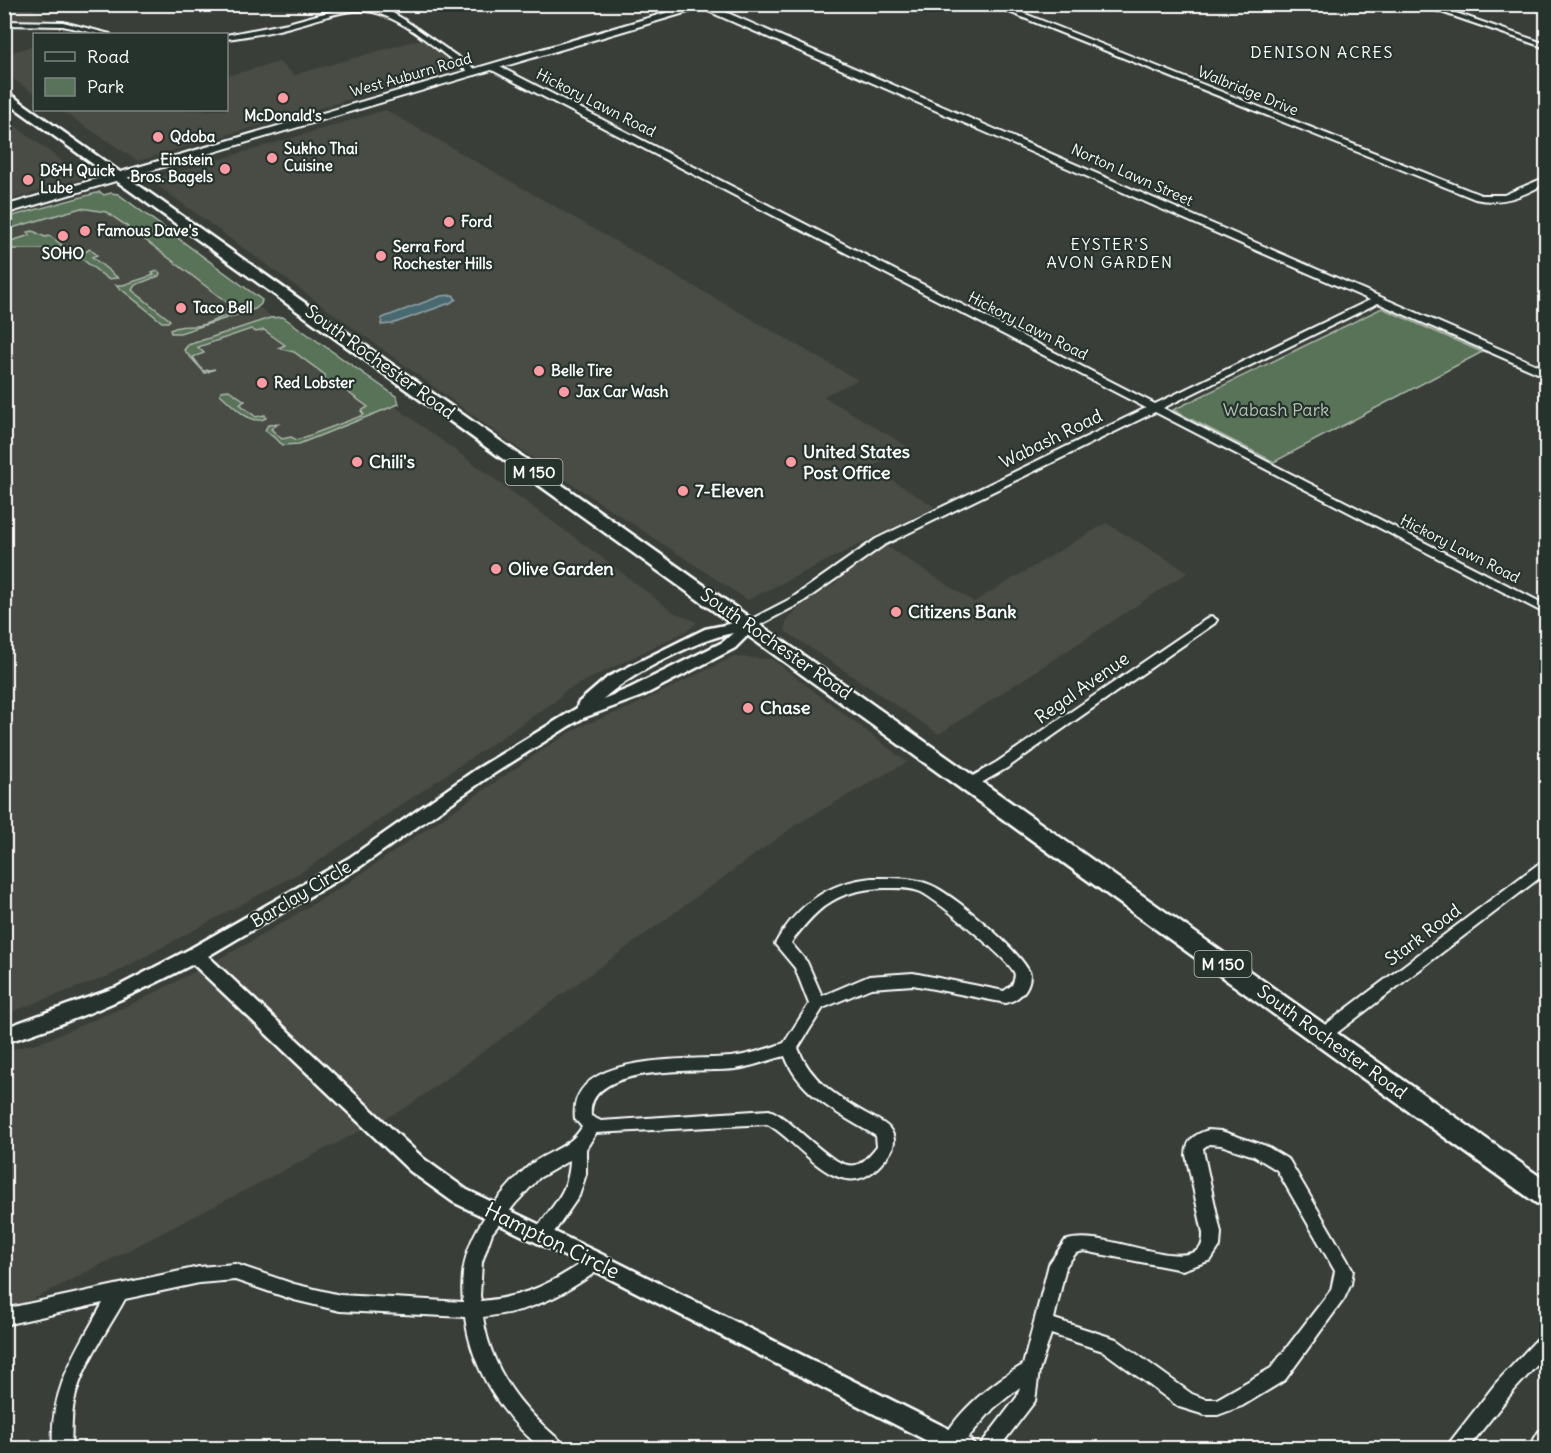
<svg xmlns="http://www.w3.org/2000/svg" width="1551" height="1453" font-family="Delius,sans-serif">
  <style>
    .built { fill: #4a4b44 }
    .green { fill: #587359; stroke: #acb9ac; stroke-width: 1.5 }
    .water { fill: #496970; stroke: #92a5a9; stroke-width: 1.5 }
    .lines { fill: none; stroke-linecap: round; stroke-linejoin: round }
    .minor-casing { stroke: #fff; stroke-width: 4 }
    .tertiary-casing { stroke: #fff; stroke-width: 5 }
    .secondary-casing { stroke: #fff; stroke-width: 4 }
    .primary-casing { stroke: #fff; stroke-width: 5 }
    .minor { fill: #26332d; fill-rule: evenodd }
    .tertiary { fill: #26332d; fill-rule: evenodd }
    .secondary { fill: #26332d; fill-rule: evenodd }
    .primary { fill: #26332d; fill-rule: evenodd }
    .poi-dot { fill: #ff9aa2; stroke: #26332d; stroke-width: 2 }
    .labels { text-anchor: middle; stroke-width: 4.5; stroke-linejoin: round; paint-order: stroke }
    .far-street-label { font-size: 15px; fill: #fff; stroke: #26332d }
    .far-poi-label { font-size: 15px; font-weight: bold; fill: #fff; stroke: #26332d; text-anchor: start }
    .far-neighbourhood-label { font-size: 16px; letter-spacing: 1.5px; fill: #fff; stroke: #26332d }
    .shield { fill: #26332d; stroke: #bec2c0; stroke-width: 1.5 }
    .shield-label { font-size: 16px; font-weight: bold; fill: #fff }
    .street-label { font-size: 18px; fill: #fff; stroke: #26332d }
    .park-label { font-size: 18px; fill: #b4c0b4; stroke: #26332d }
    .poi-label { font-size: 18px; font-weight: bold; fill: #fff; stroke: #26332d; text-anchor: start }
    .near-street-label { font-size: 21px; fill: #fff; stroke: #26332d }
  </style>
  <rect width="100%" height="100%" fill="#393f38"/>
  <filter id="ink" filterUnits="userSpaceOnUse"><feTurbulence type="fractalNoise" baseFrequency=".0167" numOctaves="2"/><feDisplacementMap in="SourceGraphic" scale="12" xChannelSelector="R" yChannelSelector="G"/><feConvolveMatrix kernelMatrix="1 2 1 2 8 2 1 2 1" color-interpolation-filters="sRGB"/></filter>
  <g filter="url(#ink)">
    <g class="built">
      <polygon points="4,5 27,5 47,19 5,20"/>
      <polygon points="421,39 460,67 138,161 60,110 226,110 227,76 279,62 294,75"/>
      <polygon points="34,46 34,93 4,73 5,54"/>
      <polygon points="386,110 858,380 823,396 910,448 871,467 935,507 748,600 525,453 150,180"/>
      <polygon points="4,118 5,118 84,178 5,201"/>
      <polygon points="105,195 604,559 673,612 697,622 690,629 565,691 554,702 308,868 111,975 5,1014 4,225"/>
      <polygon points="1106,523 1188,572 939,734 785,631 786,622 801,605 835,584 855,562 886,546 974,602"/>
      <polygon points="733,657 772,659 907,762 797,824 407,1107 22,1305 5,1308 5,1051 44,1041 143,999 245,945 348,883 545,748 581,726 629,708"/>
    </g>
    <g class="green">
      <path d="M100 192 104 195 111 193 118 194 262 300 261 304 255 309 180 333H171L170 330C179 326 185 326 193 326 203 327 218 318 227 315L224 311 233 307 140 236 128 238V227L106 212 81 208 5 230V218Z"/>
      <polygon points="33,231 45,237 50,236 62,245 57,247 57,249 5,249 5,243 30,235 28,232"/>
      <polygon points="90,249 97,255 92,257 118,278 108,279 82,259 85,252"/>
      <polygon points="157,271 160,273 159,276 135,285 132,290 170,320 168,322 162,322 116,285 123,285 154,275 152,273"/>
      <polygon points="1382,308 1482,352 1274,462 1173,410"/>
      <polygon points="283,317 397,397 399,404 299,444 283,445 265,430 268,425 278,424 271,429 282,439 291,437 297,440 364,415 361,411 368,407 335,383 326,385 325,375 294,352 278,348 285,345 264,330 256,332 251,329 198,347 204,353 193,357 203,371 215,369 205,373 184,350 188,345 270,318"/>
      <path d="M229 390 245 401 240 404 256 417 265 415 266 418C250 427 232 404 220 394L221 391Z"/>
    </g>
    <polygon class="water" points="453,295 456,299 450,303 392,324 381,325 382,318 441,296"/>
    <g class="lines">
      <defs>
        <g id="minor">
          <polygon points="701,4 707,4 1546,369 1546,376 1542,375 1378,303 1163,408 1546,605 1546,614 1155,412 884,545 801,603 754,628 746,628 744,625 746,622 792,598 876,539 1146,408 492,70 492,66 498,66 1155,404 1370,300 701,8"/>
          <path d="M989 4H1000L1481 195H1504L1546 177V183C1523 196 1502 205 1475 199Z"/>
          <polygon points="1418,4 1430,4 1546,44 1546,48"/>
          <path d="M363 6 391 12 403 19 481 73 474 75C444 57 418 29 385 16 354 2 321 20 290 27 269 33 248 36 226 39V35L288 23 339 9Z"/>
          <polygon points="4,21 63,22 110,34 98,34 63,26 4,25"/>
          <polygon points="1211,616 1217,620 1215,623 1007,768 976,786 966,786 964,783 966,780 997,762"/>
          <polygon points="1546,861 1546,873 1329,1039 1323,1041 1317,1039 1315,1035 1317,1031 1541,862"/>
          <path d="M872 878C891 878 913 877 931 885 954 895 1022 952 1030 974 1030 989 1020 999 1006 1003L913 985 871 988 823 1008 798 1048C810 1080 837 1097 865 1113 872 1117 884 1122 889 1128 901 1143 889 1156 878 1167 838 1207 798 1139 767 1124L596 1133 586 1149V1174L579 1196 548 1241 542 1243 536 1241 533 1236C548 1207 569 1197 570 1160L539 1178 515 1204 492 1233 482 1262 480 1296 481 1301C529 1296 552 1283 591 1257L597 1255 603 1257 606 1262 603 1267C562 1296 534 1311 483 1317 491 1371 521 1408 562 1442L564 1448H541C501 1415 472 1370 465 1317L340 1311 294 1300 235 1280 199 1283 125 1299C107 1332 82 1365 74 1402 71 1418 72 1433 71 1448H53C49 1390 76 1352 103 1303L4 1325V1309L199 1267 235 1264 294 1284 340 1295 463 1302C458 1256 477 1222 507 1188 515 1179 524 1169 534 1162 552 1150 570 1147 582 1127L575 1119C567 1051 688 1061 731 1057 749 1055 767 1049 784 1043L809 1004 795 968 775 944C797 905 828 882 872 878ZM884 888C896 888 910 887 921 892 937 900 1006 957 1014 972 1016 976 1014 980 1012 985L1004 991 913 973 869 976 822 996 807 962 791 943 793 940C820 904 839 890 884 888ZM785 1056C800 1096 841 1115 876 1136L877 1146C872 1152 864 1163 856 1165 832 1171 793 1118 769 1110L601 1121 591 1116C586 1062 701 1073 735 1069 752 1067 768 1060 785 1056Z"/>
          <path d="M1208 1130 1221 1131 1266 1146 1289 1160 1353 1270 1351 1284 1344 1299 1285 1380 1242 1406 1218 1415H1205L1179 1407 1103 1351 1051 1334 1039 1371 1035 1401 999 1448H978L1017 1397 1020 1387 994 1408 959 1448H945L942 1442C956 1412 994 1381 1023 1365L1049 1264 1065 1241C1101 1228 1172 1268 1198 1250 1203 1246 1203 1239 1203 1233L1186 1155C1187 1139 1194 1135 1208 1130ZM1209 1144 1221 1145 1254 1156 1277 1170 1335 1271 1331 1290 1271 1368 1217 1399H1205L1192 1394 1116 1339 1054 1319 1066 1266 1076 1253 1084 1251 1182 1270 1211 1260 1220 1246 1221 1233 1204 1155 1203 1148Z"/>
          <polygon points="1546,1335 1546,1355 1510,1395 1468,1448 1448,1448 1450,1442 1496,1383 1539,1337"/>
          <polygon points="1546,1428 1546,1448 1529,1448 1539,1431"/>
        </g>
        <path id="tertiary" d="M749 620 755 622 758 625 735 648 642 696 583 718 569 726 487 778 361 866 208 956 424 1159 467 1190 605 1256 971 1440 975 1448H941L589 1268 453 1202 410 1171 193 964C130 997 73 1022 4 1043V1028L117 987 188 950 349 858 475 770 577 708 578 703 608 677 705 629ZM733 633 723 642 630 688 603 699C630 674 698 639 733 633Z"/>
        <polygon id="secondary" points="696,4 715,4 4,214 4,206"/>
        <polygon id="primary" points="4,90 1546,1181 1546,1206 1536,1203 4,100"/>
      </defs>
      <use href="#minor" class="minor-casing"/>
      <use href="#tertiary" class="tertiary-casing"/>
      <use href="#secondary" class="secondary-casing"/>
      <use href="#primary" class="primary-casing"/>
      <use href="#minor" class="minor"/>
      <use href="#tertiary" class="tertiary"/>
      <use href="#secondary" class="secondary"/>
      <use href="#primary" class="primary"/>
    </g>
  </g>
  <g class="poi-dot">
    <circle cx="283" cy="98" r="6"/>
    <circle cx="158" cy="137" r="6"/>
    <circle cx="272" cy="158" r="6"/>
    <circle cx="225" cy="169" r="6"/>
    <circle cx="28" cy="180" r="6"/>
    <circle cx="449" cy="222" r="6"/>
    <circle cx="85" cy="231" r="6"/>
    <circle cx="63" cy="236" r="6"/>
    <circle cx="381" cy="256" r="6"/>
    <circle cx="181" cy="308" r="6"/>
    <circle cx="539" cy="371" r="6"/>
    <circle cx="262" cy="383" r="6"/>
    <circle cx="564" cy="392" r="6"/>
    <circle cx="357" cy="462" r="6"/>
    <circle cx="791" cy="462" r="6"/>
    <circle cx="683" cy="491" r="6"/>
    <circle cx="496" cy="569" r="6"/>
    <circle cx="896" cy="612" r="6"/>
    <circle cx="748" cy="708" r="6"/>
  </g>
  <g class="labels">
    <g class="far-street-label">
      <text transform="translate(411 75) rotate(-16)" y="5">West Auburn Road</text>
      <text transform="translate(1248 91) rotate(22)" y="5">Walbridge Drive</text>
      <text transform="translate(596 103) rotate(27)" y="5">Hickory Lawn Road</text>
      <text transform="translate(1132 175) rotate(24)" y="5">Norton Lawn Street</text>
      <text transform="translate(1028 326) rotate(27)" y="5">Hickory Lawn Road</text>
      <text transform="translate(1460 549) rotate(27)" y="5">Hickory Lawn Road</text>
    </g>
    <g class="far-poi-label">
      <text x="283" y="121" text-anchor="middle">McDonald's</text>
      <text x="170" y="142">Qdoba</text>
      <text x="284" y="154">Sukho Thai<tspan x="284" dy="17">Cuisine</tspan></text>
      <text x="213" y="165" text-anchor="end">Einstein<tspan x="213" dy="17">Bros. Bagels</tspan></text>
      <text x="40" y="176">D&amp;H Quick<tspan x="40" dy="17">Lube</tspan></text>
      <text x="461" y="227">Ford</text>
      <text x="97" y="236">Famous Dave's</text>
      <text x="393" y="252">Serra Ford<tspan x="393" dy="17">Rochester Hills</tspan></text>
      <text x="63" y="259" text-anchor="middle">SOHO</text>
      <text x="193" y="313">Taco Bell</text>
      <text x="551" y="376">Belle Tire</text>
      <text x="274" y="388">Red Lobster</text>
      <text x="576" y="397">Jax Car Wash</text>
    </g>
    <g class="far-neighbourhood-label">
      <text x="1322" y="58">DENISON ACRES</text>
      <text x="1110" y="250">EYSTER'S<tspan x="1110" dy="18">AVON GARDEN</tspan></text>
    </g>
    <g class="shield">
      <rect x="505.5" y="459" width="57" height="26" rx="4.5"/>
      <rect x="1194.5" y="951" width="57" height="26" rx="4.5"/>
    </g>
    <g class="shield-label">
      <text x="534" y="478">M 150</text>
      <text x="1223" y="970">M 150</text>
    </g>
    <g class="street-label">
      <text transform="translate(380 362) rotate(36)" y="6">South Rochester Road</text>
      <text transform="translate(1051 439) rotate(-26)" y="6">Wabash Road</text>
      <text transform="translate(776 644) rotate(35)" y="6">South Rochester Road</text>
      <text transform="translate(1082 688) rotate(-35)" y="6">Regal Avenue</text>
      <text transform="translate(301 894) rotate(-31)" y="6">Barclay Circle</text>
      <text transform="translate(1423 935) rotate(-37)" y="6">Stark Road</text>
      <text transform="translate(1332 1042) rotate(36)" y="6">South Rochester Road</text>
    </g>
    <g class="park-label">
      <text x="1276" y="416">Wabash Park</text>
    </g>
    <g class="poi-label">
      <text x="803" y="458">United States<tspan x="803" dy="21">Post Office</tspan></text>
      <text x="369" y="468">Chili's</text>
      <text x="695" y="497">7-Eleven</text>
      <text x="508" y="575">Olive Garden</text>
      <text x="908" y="618">Citizens Bank</text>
      <text x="760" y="714">Chase</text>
    </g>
    <g class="near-street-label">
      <text transform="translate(552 1241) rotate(26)" y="7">Hampton Circle</text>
    </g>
  </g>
  <rect width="1551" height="1453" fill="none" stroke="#26332d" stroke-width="24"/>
  <rect x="12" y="12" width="1527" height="1429" fill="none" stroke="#fff" stroke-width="2" filter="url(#ink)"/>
  <rect x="33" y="33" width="195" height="78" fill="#26332d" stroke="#7d8581" stroke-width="1.5"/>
  <rect x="45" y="52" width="30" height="9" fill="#26332d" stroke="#7d8581" stroke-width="1.5"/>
  <text x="87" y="63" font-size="18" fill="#ffffff">Road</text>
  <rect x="45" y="78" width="30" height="18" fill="#587359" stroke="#7d8581" stroke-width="1.5"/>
  <text x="87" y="93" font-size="18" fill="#ffffff">Park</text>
</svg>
